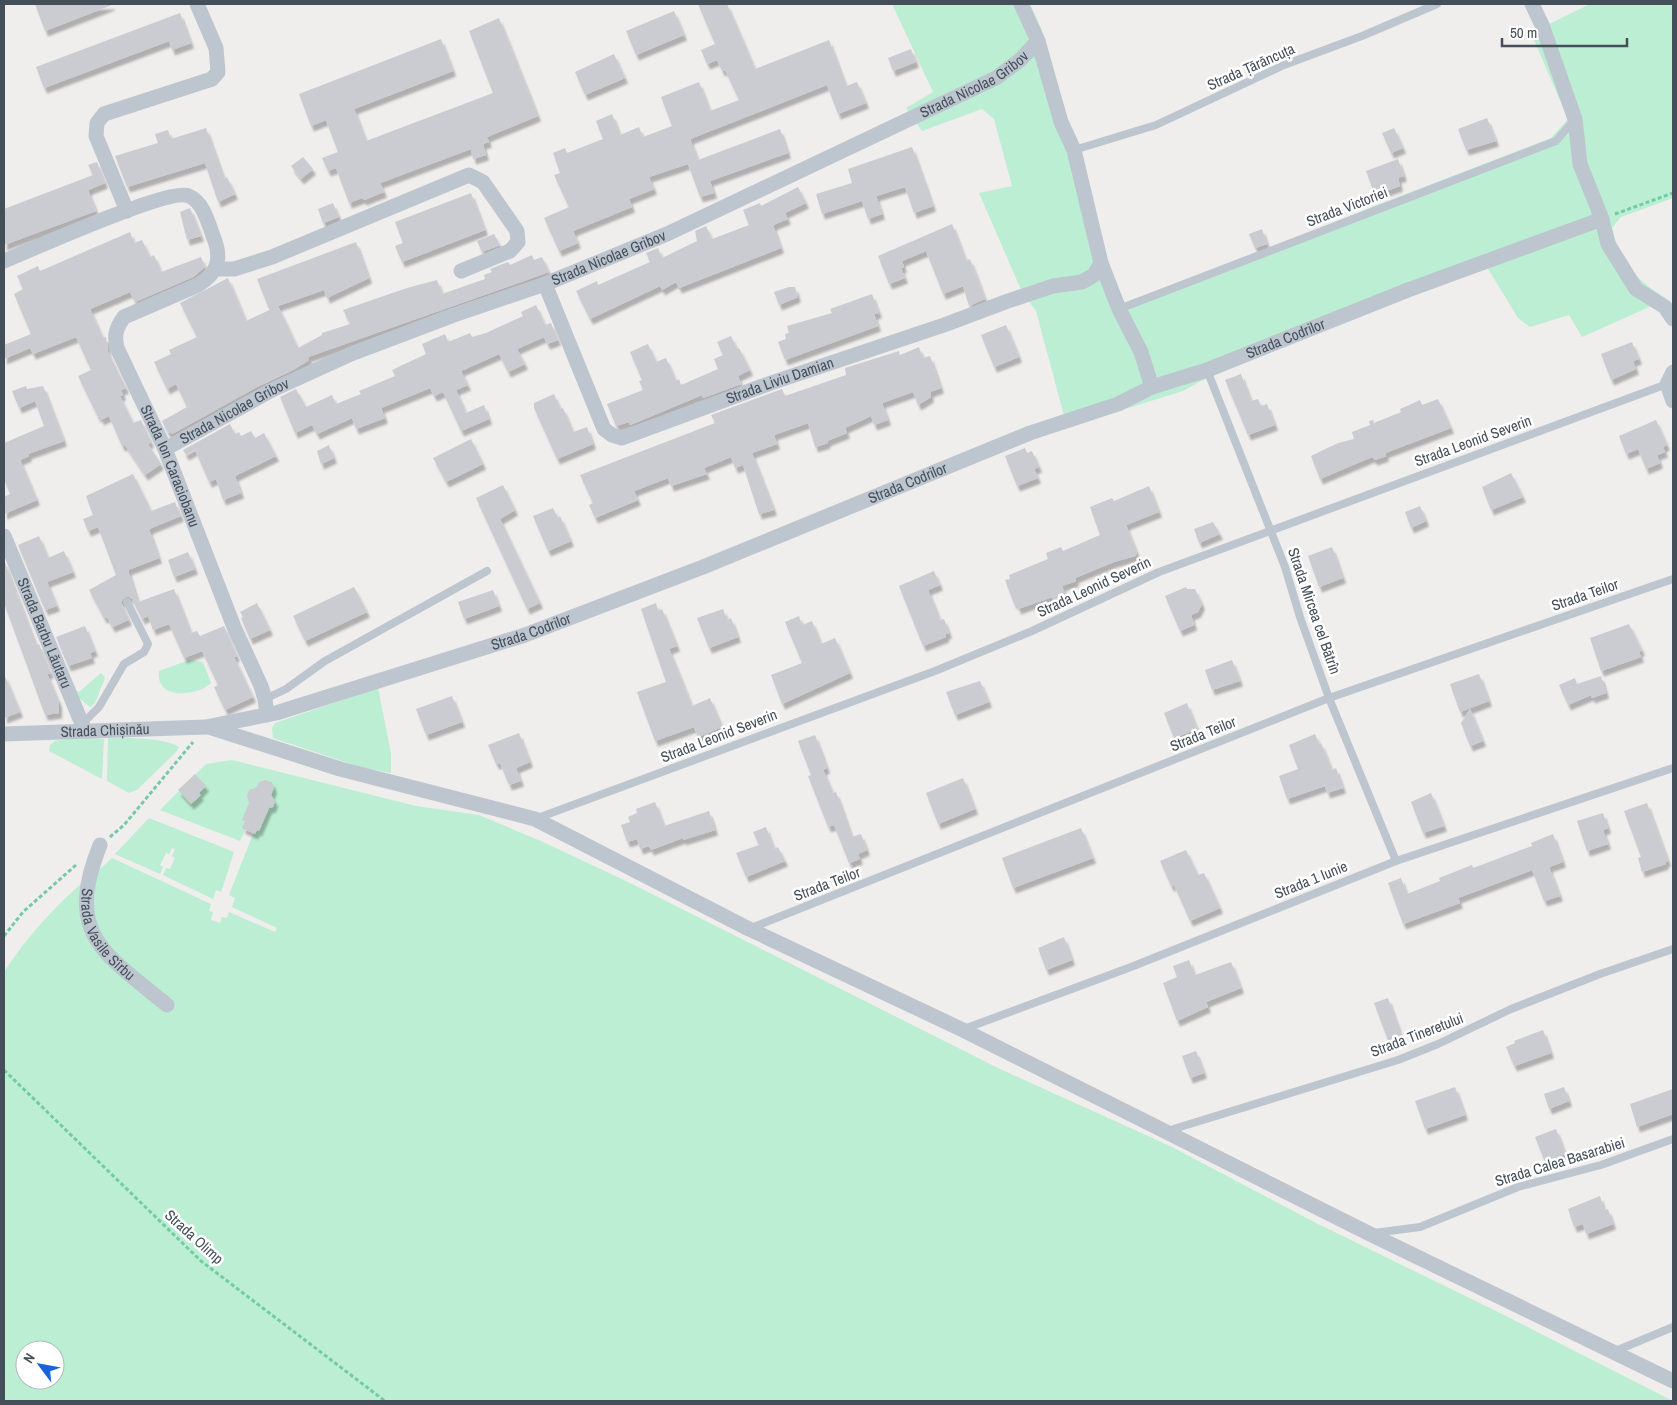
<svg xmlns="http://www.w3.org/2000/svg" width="1677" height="1405" font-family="'Archivo Narrow',sans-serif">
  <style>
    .green { fill: #bbeed2; fill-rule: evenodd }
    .building { fill: #caccd2; filter: url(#shadow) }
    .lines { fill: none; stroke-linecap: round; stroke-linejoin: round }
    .path { stroke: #73cba5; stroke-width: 3; stroke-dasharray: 4 2.5; stroke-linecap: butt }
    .service { stroke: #bdc6cf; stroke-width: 8 }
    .minor { stroke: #bdc6cf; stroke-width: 15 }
    .labels { text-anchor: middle; stroke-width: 5; stroke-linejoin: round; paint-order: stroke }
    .street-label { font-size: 15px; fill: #454f5a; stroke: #fff }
  </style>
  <defs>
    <filter id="shadow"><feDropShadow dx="3" dy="5.5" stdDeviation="1" flood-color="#0004"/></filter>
  </defs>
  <rect width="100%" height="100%" fill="#f0eded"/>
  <g class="green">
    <path d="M892 4H1030L1041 28 1116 313 1372 207 1551 138 1568 119 1531 33 1590 4H1673V198L1621 217 1612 228C1621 266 1635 278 1667 299L1582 337 1569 315 1530 327 1518 318 1487 267 1340 323 1199 382 1183 391 1067 427 1036 311 1022 292 979 193 1012 186 994 119 982 109 922 131 906 108 933 92Z"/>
    <path d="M189 660 203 662 211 683C196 697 155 700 159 671Z"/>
    <polygon points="101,673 105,678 95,703 90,707 74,694 75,690 79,692"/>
    <polygon points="378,688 391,753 391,773 360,767 273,738 272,728 275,723"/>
    <polygon points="80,737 104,739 102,779 49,751 50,745 55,741"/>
    <path d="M108 738C123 737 167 738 179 747L176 752 137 790 129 793 107 781Z"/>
    <path d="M232 760 416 806 479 815 543 842 628 882 1000 1069 1170 1146 1316 1223 1498 1312 1673 1401H4V972C23 943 45 917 71 893 84 881 99 871 112 858L211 904 209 911 213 912 211 920 220 923 222 917 227 918 229 912 275 932 277 928 232 907 235 898 229 895 257 824 249 822 240 841 160 810 206 764ZM25 1350H55V1380H25Z"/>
    <polygon points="149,818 234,852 221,892 216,890 213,899 163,875 166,868 170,869 175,858 172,856 175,849 172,848 169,854 166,853 160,865 163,867 160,874 115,854"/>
  </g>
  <g class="building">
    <polygon points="35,4 112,4 112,5 45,31"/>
    <polygon points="698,4 727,4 755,69 829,40 846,86 857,82 866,103 838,114 827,85 690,139 698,160 780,129 788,153 710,181 714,193 700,197 688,164 649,177 654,189 629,199 632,207 573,231 578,243 559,251 544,218 569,207 554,175 560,173 553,153 565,148 567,153 603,139 596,121 612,114 620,135 639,127 643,137 672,126 661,97 699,82 710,111 739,100 725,70 722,71 717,60 707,64 701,50 715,44"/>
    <polygon points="674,11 684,35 636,55 626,31"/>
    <polygon points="180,13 191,43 172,50 169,41 44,88 36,67"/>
    <polygon points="499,18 538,116 487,137 489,142 483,144 486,155 473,159 471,149 380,183 384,192 364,200 362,198 349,203 336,168 328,171 322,158 338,152 326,120 311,126 299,94 441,39 453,71 354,109 366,141 493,93 469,31"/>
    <polygon points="911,49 916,62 893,71 888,58"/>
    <polygon points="614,54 625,78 585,95 575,72"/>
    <polygon points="1487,118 1496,141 1466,150 1458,129"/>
    <polygon points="206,128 224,179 227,177 235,194 218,202 205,163 127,187 115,156 158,143 155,134 168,130 171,139"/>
    <polygon points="1394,128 1403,148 1391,153 1382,133"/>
    <polygon points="912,147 933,206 914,213 905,187 876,196 882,214 868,219 862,201 822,214 816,194 852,183 848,169"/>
    <polygon points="303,157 313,169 301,179 291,166"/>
    <polygon points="1398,159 1404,176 1398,178 1400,186 1375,195 1366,171"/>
    <polygon points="97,162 105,183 88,190 96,211 4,245 4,209 93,175 88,165"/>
    <polygon points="798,187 806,203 785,213 788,219 773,225 781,248 679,288 676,282 662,290 660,286 590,319 576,291 597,281 598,285 650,262 646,253 658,248 662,258 697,241 695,231 706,226 712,239 749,225 743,210 760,203 761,206"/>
    <polygon points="471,193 485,230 402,262 395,246 403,243 395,222"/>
    <polygon points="333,203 339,217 323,223 318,209"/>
    <polygon points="190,208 201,236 187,240 180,212"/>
    <polygon points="952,224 966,261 970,259 985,299 969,306 963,286 943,294 926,251 902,261 904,267 901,268 905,278 889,284 878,256"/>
    <polygon points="1262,229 1267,244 1255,248 1249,234"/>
    <polygon points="130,232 134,243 142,240 150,257 154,255 161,272 201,257 205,267 193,277 135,302 130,292 90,309 103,338 106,337 108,352 126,388 121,390 123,395 120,396 133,423 141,420 151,442 148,444 161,464 145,475 125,445 122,446 109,416 101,420 100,416 98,417 78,376 91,370 76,337 33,354 30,348 4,359 4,345 31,334 14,294 23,289 17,276 38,266 40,271"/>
    <polygon points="494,234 500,245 482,252 477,241"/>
    <polygon points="356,242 369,278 327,298 324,290 269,309 257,279"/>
    <polygon points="532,255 534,260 542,257 549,272 308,357 309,360 293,370 257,387 172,434 171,432 168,433 162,421 187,407 176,384 167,389 154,362 171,354 169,350 197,337 180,303 228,278 246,321 278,306 298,348 322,335 322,333 350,324 343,310 407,288 437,280 442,294 485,279 484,275 492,272 490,269 508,262 510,265"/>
    <polygon points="789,287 795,287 798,297 779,305 774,292"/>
    <polygon points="872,294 879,313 874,314 878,326 785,360 778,342 786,339 785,334 789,333 787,326 832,313 830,309"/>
    <polygon points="536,305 545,325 551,323 558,340 547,344 544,337 517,349 525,364 508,372 499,354 461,371 468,385 456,390 466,413 484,405 489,419 461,431 443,392 434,396 430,388 381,408 385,418 356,429 352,418 317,434 312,425 295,433 280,397 296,389 306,407 332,395 336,404 361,394 359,391 395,376 392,370 426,354 422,344 445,334 448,342 470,333 472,337 486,333 523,316 521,312"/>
    <polygon points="1006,325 1019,357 994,367 981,335"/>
    <polygon points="731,336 737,349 739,348 750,370 738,376 741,384 703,398 702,395 630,425 629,422 616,426 607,404 643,390 639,381 642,380 630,352 648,344 656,362 666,358 676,381 679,379 681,385 718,369 714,359 723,355 717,342"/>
    <polygon points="1632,342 1639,359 1633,361 1636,369 1611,380 1601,354"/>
    <polygon points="919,347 923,358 930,356 941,388 930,392 931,397 918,405 913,392 882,403 888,420 874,425 871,416 845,428 847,433 827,441 828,443 815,447 808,423 774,435 777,444 752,453 774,510 759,514 743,465 735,468 731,457 704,468 707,474 671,486 668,478 634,491 638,500 595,518 589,505 593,503 580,475 715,423 711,415 782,389 785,396 846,375 845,368 899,351 900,355"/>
    <polygon points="1241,374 1251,401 1258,399 1261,406 1267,404 1275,425 1248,435 1225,380"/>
    <polygon points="26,386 27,389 43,386 64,441 28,454 29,456 20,460 37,500 4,514 4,497 10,494 4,479 4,443 44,426 35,401 19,408 12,391"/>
    <polygon points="554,394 560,409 563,408 573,432 587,427 593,444 557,459 534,408 534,403"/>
    <polygon points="1438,399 1451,428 1385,453 1386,456 1375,460 1372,457 1320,479 1311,456 1338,443 1354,439 1352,432 1370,425 1369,421 1373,420 1374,423 1401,412 1400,409 1420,400 1422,405"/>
    <polygon points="1656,420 1667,445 1663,447 1665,452 1657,455 1660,463 1646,469 1638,449 1626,454 1619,436"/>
    <polygon points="230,424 235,434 239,432 241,436 251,431 255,438 264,433 276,456 235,476 241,493 223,500 216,479 209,482 195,450 186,455 183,450"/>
    <polygon points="471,439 483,464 446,482 433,458"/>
    <polygon points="329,445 334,458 321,464 317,451"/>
    <polygon points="1025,448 1027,453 1032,451 1039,467 1034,469 1038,478 1017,486 1005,456"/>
    <polygon points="1511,473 1523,497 1491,510 1482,487"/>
    <polygon points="133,474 151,511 175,502 181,516 149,529 159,558 128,570 138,602 174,589 191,633 197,631 200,636 224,626 237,656 234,657 253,697 225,710 214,687 218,685 202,651 184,658 169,624 153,630 148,616 142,619 132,599 128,596 123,599 121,602 129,620 112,627 107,617 104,618 89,590 116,575 98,527 88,531 83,519 93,515 86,496"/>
    <polygon points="503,485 515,510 500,519 540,603 527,609 476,498"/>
    <polygon points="1149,486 1159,512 1126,525 1137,553 1135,556 1114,562 1075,578 1076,581 1062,586 1066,597 1054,602 1052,597 1018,609 1016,603 1014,604 1005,580 1010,579 1009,575 1048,559 1046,553 1061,547 1063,551 1100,535 1090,507 1112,498 1114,501"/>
    <polygon points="1420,506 1426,521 1411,528 1405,512"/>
    <polygon points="553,508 558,518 560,516 571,541 548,551 533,516"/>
    <polygon points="1213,522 1220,534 1199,543 1194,529"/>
    <polygon points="39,536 48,558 64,551 73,572 47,582 57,606 45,610 18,545"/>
    <polygon points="1332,547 1343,578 1319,587 1308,556"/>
    <polygon points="188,552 195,569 174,577 168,560"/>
    <polygon points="4,560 36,645 39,644 51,673 47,674 59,702 59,713 45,715 4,603"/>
    <polygon points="934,571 940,585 928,590 940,620 944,619 949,633 946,634 946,637 923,646 899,586"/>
    <polygon points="354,587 367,612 305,641 293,616"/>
    <polygon points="1186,587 1187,589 1195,589 1202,604 1198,612 1191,615 1194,625 1180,631 1165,596"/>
    <polygon points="493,590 499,606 464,619 458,602"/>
    <polygon points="257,603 270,630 250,639 241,618 243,617 240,612"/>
    <polygon points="656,603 658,611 662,609 677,646 669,649 692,706 710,698 722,727 698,737 694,727 655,741 637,692 666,682 641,609"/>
    <polygon points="723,609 727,620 731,618 738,637 709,648 697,618"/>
    <polygon points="799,616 802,625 812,621 821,644 835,638 850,673 782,704 771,675 802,663 785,622"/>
    <polygon points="1629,624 1642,650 1639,652 1641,657 1601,671 1590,638"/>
    <polygon points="85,626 95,651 90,653 92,658 68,666 56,637"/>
    <polygon points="1232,660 1240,681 1212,690 1205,670"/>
    <polygon points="4,674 20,712 4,718"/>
    <polygon points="1479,674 1489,701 1460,712 1450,684"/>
    <polygon points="1601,676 1606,693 1592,698 1591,695 1568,705 1559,685 1575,678 1577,684"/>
    <polygon points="980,681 989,702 955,715 946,692"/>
    <polygon points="452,696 462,722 426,735 416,709"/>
    <polygon points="1187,703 1197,729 1174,738 1164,713"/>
    <polygon points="1470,709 1483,741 1470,746 1461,723"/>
    <polygon points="519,733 530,762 516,768 521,781 509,785 500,763 496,764 488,745"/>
    <polygon points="1315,734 1319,744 1321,743 1332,770 1336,768 1343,788 1327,793 1325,786 1287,799 1279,776 1298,769 1289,745"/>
    <polygon points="815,735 827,768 823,770 833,793 836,792 852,837 861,834 867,850 858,854 860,859 849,863 834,825 828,827 808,776 811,775 798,741"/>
    <polygon points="195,774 206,786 199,793 201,795 191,804 178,790"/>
    <polygon points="963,778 975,809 938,824 926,793"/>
    <polygon points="265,780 272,782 274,788 271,795 275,801 273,807 269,808 259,831 257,830 255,834 242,828 245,821 242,820 249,803 247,796 249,790 257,787 259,782"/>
    <polygon points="1431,793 1444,826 1423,833 1411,802"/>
    <polygon points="655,802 664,826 709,811 715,830 683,840 683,838 651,850 649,846 640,849 637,839 627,842 621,825 630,822 628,817 637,813 636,809"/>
    <polygon points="1647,803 1668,861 1665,862 1666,864 1642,872 1638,858 1641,857 1624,811"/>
    <polygon points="1603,813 1608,828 1603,830 1608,844 1587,851 1577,821"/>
    <polygon points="766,827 774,849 778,847 785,861 746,877 736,853 759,845 753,832"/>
    <polygon points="1081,828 1093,858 1013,888 1002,858"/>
    <polygon points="1553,834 1563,862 1549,867 1560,896 1544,901 1532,870 1458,898 1460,903 1403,924 1388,883 1401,878 1407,894 1440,881 1439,878 1472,865 1473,868 1532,846 1531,843"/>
    <polygon points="1186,850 1198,875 1204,873 1220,908 1190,921 1174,885 1171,886 1160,861"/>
    <polygon points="1064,937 1072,960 1046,970 1038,948"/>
    <polygon points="1189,960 1195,975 1231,962 1241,988 1206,1002 1208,1007 1177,1021 1163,983 1177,977 1173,966"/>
    <polygon points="1388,998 1402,1038 1389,1043 1374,1003"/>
    <polygon points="1543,1030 1551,1053 1514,1066 1506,1047 1515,1043 1514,1041"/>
    <polygon points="1196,1051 1204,1073 1190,1078 1182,1056"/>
    <polygon points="1455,1087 1465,1115 1425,1129 1415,1101"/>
    <polygon points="1564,1087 1569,1101 1549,1109 1544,1094"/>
    <polygon points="1673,1089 1673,1114 1637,1127 1630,1104"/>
    <polygon points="1556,1129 1565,1154 1545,1162 1535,1137"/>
    <polygon points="1600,1196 1604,1210 1608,1209 1613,1224 1586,1234 1583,1224 1574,1227 1568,1209"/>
  </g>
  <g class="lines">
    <g class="path">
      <polyline points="1615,214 1673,193"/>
      <polyline points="110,837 124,825 193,742"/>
      <polyline points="4,936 23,912 76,865"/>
      <polyline points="4,1070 201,1261 385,1401"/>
    </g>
    <g class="service">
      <polyline points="1074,150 1156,125 1284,65 1362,36 1437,4"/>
      <polyline points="1119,309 1556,141 1574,120"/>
      <polyline points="1207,370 1285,567 1300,617 1329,698 1396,861"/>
      <polyline points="265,699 286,689 325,661 487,571"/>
      <polyline points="83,723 99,707 124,664 144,652 148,644 127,602"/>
      <polyline points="535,819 935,671 1032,631 1159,572 1667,384"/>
      <polyline points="751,928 1329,698 1673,579"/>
      <polyline points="964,1029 1131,967 1396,861 1673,768"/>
      <polyline points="1167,1131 1398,1060 1438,1044 1511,1009 1600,974 1673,949"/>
      <polyline points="1374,1233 1420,1227 1518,1187 1601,1165 1673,1139"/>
      <polyline points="1613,1352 1673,1327"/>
    </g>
    <g class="minor">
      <polyline points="1021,4 1038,41 1061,122 1074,150 1101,263 1119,309 1141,352 1152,387"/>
      <polyline points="1532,4 1542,25 1575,119 1580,164 1602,219 1608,244 1636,289 1665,307 1673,319"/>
      <polyline points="127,211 96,136 97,123 104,114 212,79 218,72 216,48 197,4"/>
      <path id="s1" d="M4 261C31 250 170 187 189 196 205 203 209 227 215 241 222 262 216 274 198 285L124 317C116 328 114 335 117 348L165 449 234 627 261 686 265 699 267 715"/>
      <polyline points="216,269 234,269 272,257 469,175 483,182 517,231 518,242 510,251 461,271"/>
      <path id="s2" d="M545 284 604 429 612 435 622 438 771 383 944 325 1008 301 1053 286 1082 282 1094 275 1101 263"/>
      <polyline points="1673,372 1667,384 1673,401"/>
      <path id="s3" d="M165 449 272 390 351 354 454 315 545 284 667 234 996 78 1020 60 1038 41"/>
      <path id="s4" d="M4 536 85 731"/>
      <polyline points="209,727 340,769 535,819 749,929 963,1030 1370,1234 1673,1381"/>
      <path id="s5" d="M4 734 206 727 276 713 525 635 703 567 1030 433 1118 404 1152 387 1207 370 1408 290 1602 219"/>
      <path id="s6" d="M100 845C64 935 104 953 167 1005"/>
    </g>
  </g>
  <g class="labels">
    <g class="street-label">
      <text transform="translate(1251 67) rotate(-24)" y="5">Strada Țărăncuța</text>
      <text dy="5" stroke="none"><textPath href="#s3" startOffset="889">Strada Nicolae Gribov</textPath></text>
      <text transform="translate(1347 207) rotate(-21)" y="5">Strada Victoriei</text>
      <text dy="5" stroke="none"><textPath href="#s3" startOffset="484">Strada Nicolae Gribov</textPath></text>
      <text dy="5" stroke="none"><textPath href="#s5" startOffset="1351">Strada Codrilor</textPath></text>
      <text dy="5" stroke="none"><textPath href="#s2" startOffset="345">Strada Liviu Damian</textPath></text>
      <text dy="5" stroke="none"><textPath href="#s3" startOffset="79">Strada Nicolae Gribov</textPath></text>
      <text transform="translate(1473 441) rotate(-20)" y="5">Strada Leonid Severin</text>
      <text dy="5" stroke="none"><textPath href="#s1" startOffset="546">Strada Ion Caraciobanu</textPath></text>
      <text dy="5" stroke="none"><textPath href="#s5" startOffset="946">Strada Codrilor</textPath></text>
      <text transform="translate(1094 587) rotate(-25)" y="5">Strada Leonid Severin</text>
      <text transform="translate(1585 595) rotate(-19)" y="5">Strada Teilor</text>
      <text transform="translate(1314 611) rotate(71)" y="5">Strada Mircea cel Bătrîn</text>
      <text dy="5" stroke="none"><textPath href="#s5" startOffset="541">Strada Codrilor</textPath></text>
      <text dy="5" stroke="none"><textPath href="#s4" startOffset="105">Strada Barbu Lăutaru</textPath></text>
      <text dy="5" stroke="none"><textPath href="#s5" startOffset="101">Strada Chișinău</textPath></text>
      <text transform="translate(1203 734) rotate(-22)" y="5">Strada Teilor</text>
      <text transform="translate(719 736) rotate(-21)" y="5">Strada Leonid Severin</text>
      <text transform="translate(1311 880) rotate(-22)" y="5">Strada 1 Iunie</text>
      <text transform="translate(827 884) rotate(-21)" y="5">Strada Teilor</text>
      <text dy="5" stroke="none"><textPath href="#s6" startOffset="98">Strada Vasile Sîrbu</textPath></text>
      <text transform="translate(1417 1035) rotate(-21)" y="5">Strada Tineretului</text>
      <text transform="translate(1560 1162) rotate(-17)" y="5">Strada Calea Basarabiei</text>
      <text transform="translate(194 1237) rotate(42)" y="5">Strada Olimp</text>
    </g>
  </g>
  <rect width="1677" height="1405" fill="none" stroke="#454f5a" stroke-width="10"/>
  <g transform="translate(40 1365) rotate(302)"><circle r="24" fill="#ffffff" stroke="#b5b9bd"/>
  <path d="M0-4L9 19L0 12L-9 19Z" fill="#1b63db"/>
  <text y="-8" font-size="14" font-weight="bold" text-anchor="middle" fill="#454f5a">N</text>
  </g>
  <path d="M1502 38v8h125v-8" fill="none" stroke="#454f5a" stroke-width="2.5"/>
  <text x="1510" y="38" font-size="15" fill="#454f5a" stroke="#ffffff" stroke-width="4" paint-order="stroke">50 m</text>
</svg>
